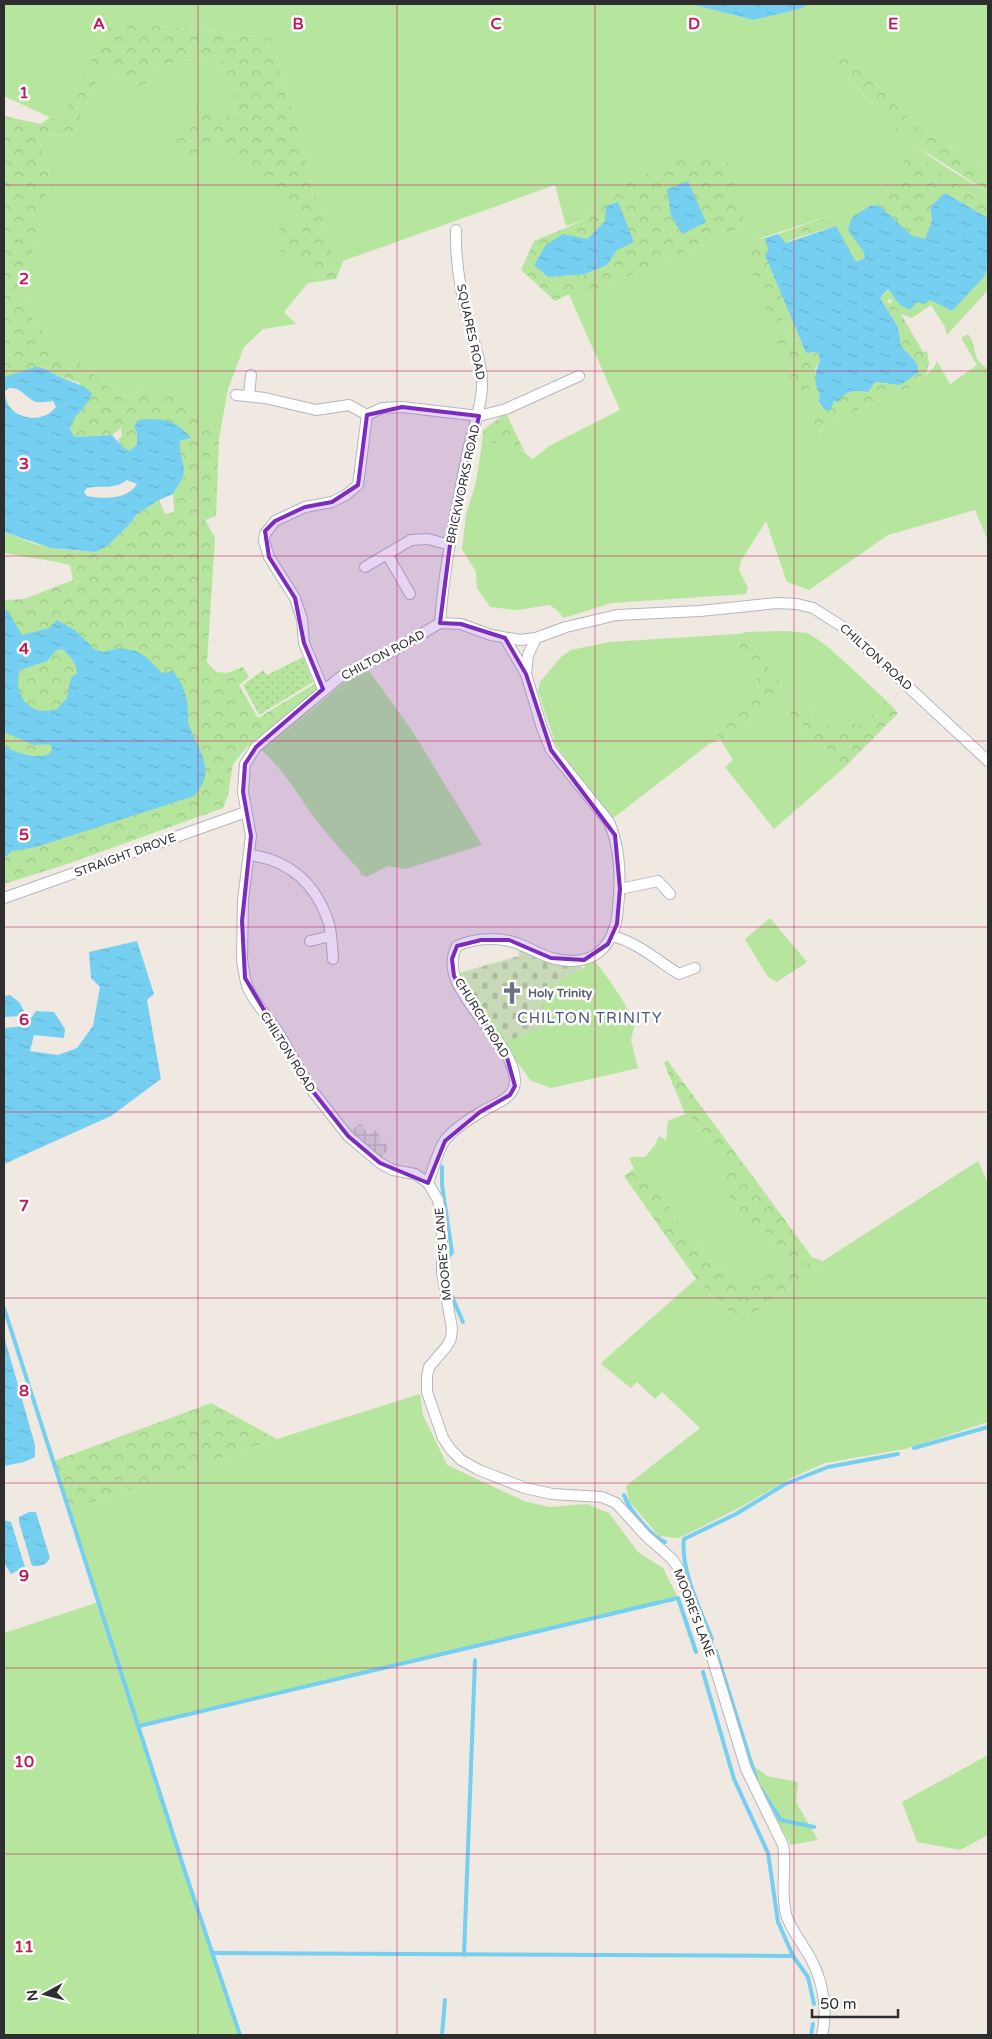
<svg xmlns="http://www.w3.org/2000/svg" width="992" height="2039" font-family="'Varela Round',sans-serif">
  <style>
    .grass { fill: #b6e59e }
    .forest { fill: url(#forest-crowns); fill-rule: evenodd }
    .cemetery { fill: url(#cemetery-stones) }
    .park { fill: url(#park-dots) }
    .plaza { fill: url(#plaza-grid) }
    .water { fill: url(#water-ripples); fill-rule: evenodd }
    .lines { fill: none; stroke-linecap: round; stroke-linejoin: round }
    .stream { stroke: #75cff0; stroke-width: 4 }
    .street-casing { stroke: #b4b7c1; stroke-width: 12 }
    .street { stroke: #fff; stroke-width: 10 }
    .marked { fill: #7b2cbf; fill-opacity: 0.2; stroke: #7b2cbf; stroke-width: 4; stroke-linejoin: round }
    .grid { fill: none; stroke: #c2185b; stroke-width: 1; stroke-opacity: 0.55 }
    .labels { text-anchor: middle; stroke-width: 5; stroke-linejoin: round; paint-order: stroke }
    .street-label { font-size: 12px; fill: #2e2e2e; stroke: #fff }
    .worship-label { font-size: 12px; font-weight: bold; fill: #5b616d; stroke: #fff; text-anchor: start }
    .quarter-label { font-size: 15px; letter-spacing: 1px; fill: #4d5680; stroke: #fff }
    .grid-label { font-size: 16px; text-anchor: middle; font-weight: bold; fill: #c2185b; stroke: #fff; stroke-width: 5; stroke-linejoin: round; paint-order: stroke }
  </style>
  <defs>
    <pattern id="forest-crowns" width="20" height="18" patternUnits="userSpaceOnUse" patternTransform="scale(1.25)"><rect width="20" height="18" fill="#b6e59e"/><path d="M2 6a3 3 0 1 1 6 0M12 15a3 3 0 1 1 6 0" fill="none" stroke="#9dc588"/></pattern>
    <pattern id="cemetery-stones" width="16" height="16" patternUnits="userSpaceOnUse" patternTransform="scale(1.25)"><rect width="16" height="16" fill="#c8d9b8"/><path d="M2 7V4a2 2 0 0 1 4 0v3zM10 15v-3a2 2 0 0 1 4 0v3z" fill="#acbb9e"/></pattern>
    <pattern id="park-dots" width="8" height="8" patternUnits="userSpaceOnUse" patternTransform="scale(1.25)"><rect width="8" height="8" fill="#b6e59e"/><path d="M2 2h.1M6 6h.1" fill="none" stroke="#9dc588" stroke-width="1.8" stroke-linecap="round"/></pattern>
    <pattern id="plaza-grid" width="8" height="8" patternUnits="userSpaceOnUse" patternTransform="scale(1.25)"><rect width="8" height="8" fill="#dfdcd8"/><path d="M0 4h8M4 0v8" fill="none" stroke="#c0bdba"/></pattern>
    <pattern id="water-ripples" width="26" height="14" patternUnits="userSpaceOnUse" patternTransform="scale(1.25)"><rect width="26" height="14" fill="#75cff0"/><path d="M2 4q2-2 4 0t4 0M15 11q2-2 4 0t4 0" fill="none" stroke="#66b2ce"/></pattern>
  </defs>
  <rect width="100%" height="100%" fill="#efe9e1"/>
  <g class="grass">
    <path d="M4 4H691L753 20 800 9 810 4H988V172L915 125 842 48 836 55V64C861 92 888 122 917 146 938 164 964 178 988 192V203L902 156 904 166 882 197 884 200 879 205 870 206 849 230 863 251 865 258 856 262 829 216 758 239 801 393 817 386 820 394 818 401 819 403 812 418 820 433 825 424 911 387C920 378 934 372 937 361L950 384 977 365 961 338 968 334C979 348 969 357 988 369V541L975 510 888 535 809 590 787 582 766 521 741 561 739 570 748 588 746 594 612 603 563 618 558 611 550 605 517 610 490 607 477 588 476 572 462 549 466 515 476 482 482 444 509 442 533 459 549 446 620 410 571 299 592 292 745 226 612 188 587 219 566 226 555 185 343 261 338 275 272 38 112 21 60 122 4 96Z"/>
    <path d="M219 55 237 104 235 119 218 141 302 210 307 225 279 251 297 258 328 280 308 283 284 312 296 324 263 329 244 347 228 389 219 438 204 412 142 389 130 398C125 396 119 394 115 392 94 378 84 359 56 352L44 332 35 325 26 297 27 270 36 241 49 183 48 162 40 147 45 136 72 135 103 65 110 59 126 85 153 66Z"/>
    <polygon points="988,267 988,290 947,335 945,327 931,305 912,318 901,314 891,303 892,300 889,299 887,303 880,298 889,289 900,305 930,300 952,311 984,277"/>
    <polygon points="784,298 800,339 789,340 777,305"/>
    <polygon points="4,532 35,544 58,549 57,562 4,553"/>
    <path d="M787 631 808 633 827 646 886 700 870 715V728L841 734 791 697 785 709 845 767 774 829 725 767 733 760 720 739 709 744 612 819 589 791 556 745 538 691 540 682 561 657 571 650 609 642 738 634 739 650 759 683 758 693 715 733 730 741 778 703C777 694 782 688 780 680 778 673 769 669 764 663 757 653 755 640 746 632Z"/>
    <path d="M369 671 411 729 482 845 406 869 388 866 367 877 360 874 361 872C344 853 326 834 311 813 295 790 282 768 261 750L280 738 342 684Z"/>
    <polygon points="770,918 807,962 777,982 768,977 745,939"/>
    <path d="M591 957C609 978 623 999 635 1023L631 1040 638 1068 552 1088 531 1081 454 976 462 972 468 986 541 991 582 969 585 967 584 960Z"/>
    <polygon points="679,1099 712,1147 712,1155 723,1164 725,1170 725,1190 749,1227 769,1233 780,1249 807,1263 805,1268 749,1297 742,1298 724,1269 710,1262 683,1228 646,1172 638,1166 632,1157 645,1157 655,1145 659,1136 666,1140 668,1121 685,1114"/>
    <polygon points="978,1161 988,1183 988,1422 905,1449 825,1463 791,1478 739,1508 679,1538 659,1536 629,1501 626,1486 700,1428 662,1392 655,1399 637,1382 631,1388 601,1364 603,1361 696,1279 738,1321 750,1319 752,1315 823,1261"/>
    <polygon points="420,1394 423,1415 447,1465 524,1501 549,1507 587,1504 609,1513 638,1552 663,1568 678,1598 140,1726 240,2035 4,2035 4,1633 99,1602 70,1510 277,1439"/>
    <polygon points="988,1755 988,1835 960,1850 917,1842 902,1802"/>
    <polygon points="752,1765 767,1776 798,1782 796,1802 818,1840 791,1845 757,1784"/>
  </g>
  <g class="forest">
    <path d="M112 21 272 38 338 275 336 279 328 280 297 258 279 251V228L306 225 302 210 290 211 250 169 218 141 199 165 169 138 200 104 235 119 237 104 219 55 153 66 145 86 126 85 110 59 103 65 72 135 45 136 40 146 48 162 49 183 36 241 27 270 26 297 35 325 44 332 56 352C84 359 94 378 115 392 119 394 125 396 130 398L142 389 180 399 204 412 219 438 216 516 205 520 215 538 207 662 216 672 227 673 243 667 249 677 239 685 258 718 316 683 320 691 361 665 369 671 340 684 280 738 261 750 248 746 233 764 228 795 223 808 64 865 4 884V600L24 599 73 580 70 565 57 562 58 549 94 552 106 547 128 526 137 514 159 500 165 514 174 512 173 494 183 476 182 459 178 451 180 441 191 438 137 433V444L130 451 123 447 118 440 122 436 121 428 112 435 75 437 70 430 72 419 82 408 80 383 58 376 43 367 4 377V116L41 124 50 117 60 121Z"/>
    <polygon points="842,48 915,125 988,172 988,192 918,147 897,130 836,64 836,55"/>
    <polygon points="907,149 971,194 988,203 988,218 945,193 930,207 932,220 925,239 911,236 879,205 884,200 882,197 904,166 902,156"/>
    <path d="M697 154 710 160 727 158 745 226 592 292 571 299 569 294 555 301 521 270 534 241 587 219 611 188ZM605 221 617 250 607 265 585 274 548 277Z"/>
    <polygon points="830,216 836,226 793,239 786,243 778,234"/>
    <polygon points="758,237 759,239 765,238 768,250 765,255 784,298 778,305 789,340 800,339 806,353 818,352 820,361 815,369 817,386 801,393 794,391 746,253 750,242"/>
    <path d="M880 298 887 303H891L901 314 923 352 927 351 929 363 926 374 911 387 825 424 819 433 812 418 819 403 824 409C840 397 847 388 868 392L875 382 887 384 916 362 901 346 898 327Z"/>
    <polygon points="506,413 525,453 509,442 482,444 483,430"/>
    <path d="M746 632C755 640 757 653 764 663 769 669 778 673 780 680 782 688 777 693 778 703L730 741 720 739 715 733 758 693 759 683 739 650 738 634Z"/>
    <polygon points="791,697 841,734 852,723 869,728 870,715 886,700 898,713 845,767 785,709"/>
    <polygon points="667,1060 812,1257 823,1261 752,1315 751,1319 738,1321 696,1279 624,1176 634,1169 629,1158 632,1157 638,1166 646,1171 683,1228 710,1262 724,1269 738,1284 742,1298 749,1297 751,1284 783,1267 805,1268 807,1263 780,1261 780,1249 769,1233 749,1227 725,1190 725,1170 723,1164 712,1155 712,1147 679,1099 664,1063"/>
    <polygon points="211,1403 277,1439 70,1510 54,1461"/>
  </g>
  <polygon class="cemetery" points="519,947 538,960 582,967 582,969 541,991 546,1025 508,1041 468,986 462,972 519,956"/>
  <polygon class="park" points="303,657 313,682 259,715 243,685 263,670 267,675"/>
  <polygon class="plaza" points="361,1123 368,1135 376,1130 381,1139 379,1141 381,1144 385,1143 389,1149 376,1161 346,1134"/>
  <g class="water">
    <polygon points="691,4 810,4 800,9 753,20"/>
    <polygon points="688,181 706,222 682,234 671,216 667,189"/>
    <path d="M945 193 988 218V267L984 277 952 311 930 300 925 304 917 302 910 310 900 305 888 289 880 298 898 327 901 346 916 362 919 372 900 385 875 382 868 392C856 390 845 390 838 402L834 401 830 411 824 409 818 401 820 394C813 386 815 370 820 361L818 352 806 353 765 255 768 250 765 238 778 234 786 243 836 226 856 262 865 258 863 251 848 230 852 217 870 206 879 205 911 235 925 239 932 220 930 207Z"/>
    <polygon points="618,202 634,242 617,250 607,265 585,274 548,277 534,265 546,245 563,234 587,239 605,221 606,206"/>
    <path d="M35 367C45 367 50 372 58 376 71 382 80 383 92 393 87 409 74 412 70 430L75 437 112 435 123 447 130 451 137 444V433L134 427 138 420C163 418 175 419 191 438L180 441C178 454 186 464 183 476 181 482 176 488 173 494L159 500 137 514 128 526 106 547 95 552 51 548 4 532V377ZM9 388C22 387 26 399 37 402 41 403 49 401 53 401L56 407C41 427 4 418 5 391ZM127 480 137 484C127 500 104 499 87 496L84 492 87 488C101 485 114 490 127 480Z"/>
    <path d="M4 610H7L22 635 49 628 57 620 76 631 94 649 103 652 120 648 136 651 146 657 162 673 173 671C182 683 187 694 188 710 189 715 187 720 189 725 198 751 218 770 194 796L36 847 12 851 4 858V746C19 754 36 760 51 753L52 747 49 744 34 745 4 732ZM63 649C70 658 77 661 77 674L71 677 67 698 57 709C51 710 43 712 37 710 20 704 15 685 20 670L47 661 57 650Z"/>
    <polygon points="137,941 154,994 147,1000 161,1079 111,1116 4,1164 4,1028 25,1026 36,1011 54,1012 65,1029 64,1038 34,1035 30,1051 58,1055 77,1048 93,1026 100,987 91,978 89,952"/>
    <polygon points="10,995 19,1002 24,1011 21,1016 4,1017 4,996"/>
    <polygon points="4,1336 35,1445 35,1457 24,1462 4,1466"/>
    <path d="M29 1512H36L50 1558C45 1566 41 1566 32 1566L19 1522V1517Z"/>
    <polygon points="4,1520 11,1522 25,1567 11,1574 4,1563"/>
  </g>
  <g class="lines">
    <g class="stream">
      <polyline points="442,1167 442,1185 452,1252 447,1259 447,1268"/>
      <polyline points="450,1292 463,1322"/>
      <polyline points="4,1308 186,1875 240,2035"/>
      <polyline points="914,1448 988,1427"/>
      <path d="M624 1495C629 1510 651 1536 665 1542"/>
      <path d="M712 1639C701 1611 680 1569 684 1539L736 1514 785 1484 828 1467 898 1454"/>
      <polyline points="716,1651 756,1778"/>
      <polyline points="703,1672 734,1779 768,1853 778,1922 793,1956 808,1977 814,2004"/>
      <polyline points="139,1726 678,1598 696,1652"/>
      <polyline points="761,1789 781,1820 814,1827"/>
      <polyline points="213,1953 793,1956"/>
      <polyline points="464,1955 475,1660"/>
      <polyline points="442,2035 445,2000"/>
      <polyline points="811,2035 813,2024"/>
    </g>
    <defs>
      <g id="street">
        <polyline points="236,395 265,398 316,410 349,405 367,415"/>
        <polyline points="249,396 251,375"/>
        <polyline points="367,415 382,408 402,407 479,416 506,409 579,376"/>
        <polyline points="387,554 410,594"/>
        <polyline points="365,567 411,540 428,539 450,545"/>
        <path d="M440 623C444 565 457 507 468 450 473 429 481 409 482 387 483 367 475 347 470 327 461 295 455 263 456 230"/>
        <polyline points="505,638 526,674 528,655 536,638"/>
        <polyline points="323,689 304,643 302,619 295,598 269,557 264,541 265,534 275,521 305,507 332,502 346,495 358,485 367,415"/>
        <path d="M250 855C290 860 317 885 329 924 332 935 332 948 333 959"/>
        <polyline points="620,889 658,881 670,894"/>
        <polyline points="4,898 246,812"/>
        <path d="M612 936C637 942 658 961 679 974L695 968"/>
        <polyline points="310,941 331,936"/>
        <path d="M428 1183C433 1170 437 1152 445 1140 454 1129 469 1119 481 1112 490 1106 504 1102 510 1094 514 1090 515 1085 515 1080 513 1036 433 989 457 946 472 939 493 937 509 941 525 944 537 954 552 958 592 969 615 948 618 908 621 879 621 849 609 822L551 750 542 728 526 674"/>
        <path d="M822 2035C828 2012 823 1982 812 1961 804 1945 791 1931 786 1914 780 1891 787 1867 783 1845L746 1769 711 1654 677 1566 671 1558 646 1536 616 1503 602 1497 552 1494 525 1488 479 1470 461 1460 451 1450 443 1438 427 1392V1376L429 1367 447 1346 451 1338 452 1328 442 1273V1224L438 1200 428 1183 415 1174 393 1170 380 1163 348 1136 311 1089 278 1032 254 999 248 988 245 978 242 960 243 900 251 836 243 792 245 764 256 747 339 678 361 665 384 656 440 623 461 624 491 635 520 640 536 638 566 627 617 615 700 611 777 603 797 604 813 608 846 629 988 761"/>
      </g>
    </defs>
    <use href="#street" class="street-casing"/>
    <use href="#street" class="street"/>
  </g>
  <path class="marked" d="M402 407 479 416 450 545 440 623 461 624 505 638 526 674 551 750 615 835 620 889 617 924 608 944 584 960 551 958 509 940H481L457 946 452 959 454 976 506 1054 515 1086 510 1095 480 1112 445 1141 428 1183 380 1163 348 1136 311 1089 245 978 242 921 251 836 243 792 245 764 256 747 323 689 304 643 295 598 269 557 265 531 275 521 305 507 332 502 358 485 367 415Z"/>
  <path class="grid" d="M198 4V2035M397 4V2035M595 4V2035M794 4V2035M4 185H988M4 371H988M4 556H988M4 741H988M4 927H988M4 1112H988M4 1298H988M4 1483H988M4 1668H988M4 1854H988"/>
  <defs>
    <symbol id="church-bare" viewBox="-9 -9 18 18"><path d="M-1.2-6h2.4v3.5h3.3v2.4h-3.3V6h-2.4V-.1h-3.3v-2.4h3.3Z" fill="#6b7280" stroke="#fff" stroke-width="2.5" paint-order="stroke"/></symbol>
  </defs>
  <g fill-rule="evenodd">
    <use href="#church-bare" x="496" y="977" width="32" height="32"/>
  </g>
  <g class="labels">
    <g class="street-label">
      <text transform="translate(471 332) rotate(78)" y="4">SQUARES ROAD</text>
      <text transform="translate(463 484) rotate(-78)" y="4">BRICKWORKS ROAD</text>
      <text transform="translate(383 655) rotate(-28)" y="4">CHILTON ROAD</text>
      <text transform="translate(876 657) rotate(42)" y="4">CHILTON ROAD</text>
      <text transform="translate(125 855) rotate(-20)" y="4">STRAIGHT DROVE</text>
      <text transform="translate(482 1018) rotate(58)" y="4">CHURCH ROAD</text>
      <text transform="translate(288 1052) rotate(58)" y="4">CHILTON ROAD</text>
      <text transform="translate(443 1254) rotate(-95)" y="4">MOORE'S LANE</text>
      <text transform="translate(694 1613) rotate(69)" y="4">MOORE'S LANE</text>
    </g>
    <g class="worship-label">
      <text x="528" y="997">Holy Trinity</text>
    </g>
    <g class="quarter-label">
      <text x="590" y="1023">CHILTON TRINITY</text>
    </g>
  </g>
  <g class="grid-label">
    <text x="99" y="29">A</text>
    <text x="298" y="29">B</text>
    <text x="496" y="29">C</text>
    <text x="694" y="29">D</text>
    <text x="893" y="29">E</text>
    <text x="24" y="98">1</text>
    <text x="24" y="284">2</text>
    <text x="24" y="469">3</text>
    <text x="24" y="654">4</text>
    <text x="24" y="840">5</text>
    <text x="24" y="1025">6</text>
    <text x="24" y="1211">7</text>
    <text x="24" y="1396">8</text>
    <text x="24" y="1581">9</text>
    <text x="24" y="1767">10</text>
    <text x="24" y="1952">11</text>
  </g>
  <rect width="992" height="2039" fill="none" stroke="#2e2e2e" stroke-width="10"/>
  <g transform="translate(45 1994) rotate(263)" stroke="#ffffff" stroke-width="4" paint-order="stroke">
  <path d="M0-4L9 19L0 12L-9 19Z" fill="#2e2e2e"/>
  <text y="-8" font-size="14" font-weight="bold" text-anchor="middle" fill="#2e2e2e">N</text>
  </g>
  <path d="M812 2009v8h86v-8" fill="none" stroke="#2e2e2e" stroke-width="2.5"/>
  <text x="820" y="2009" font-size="15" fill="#2e2e2e" stroke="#ffffff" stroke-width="4" paint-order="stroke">50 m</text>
</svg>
